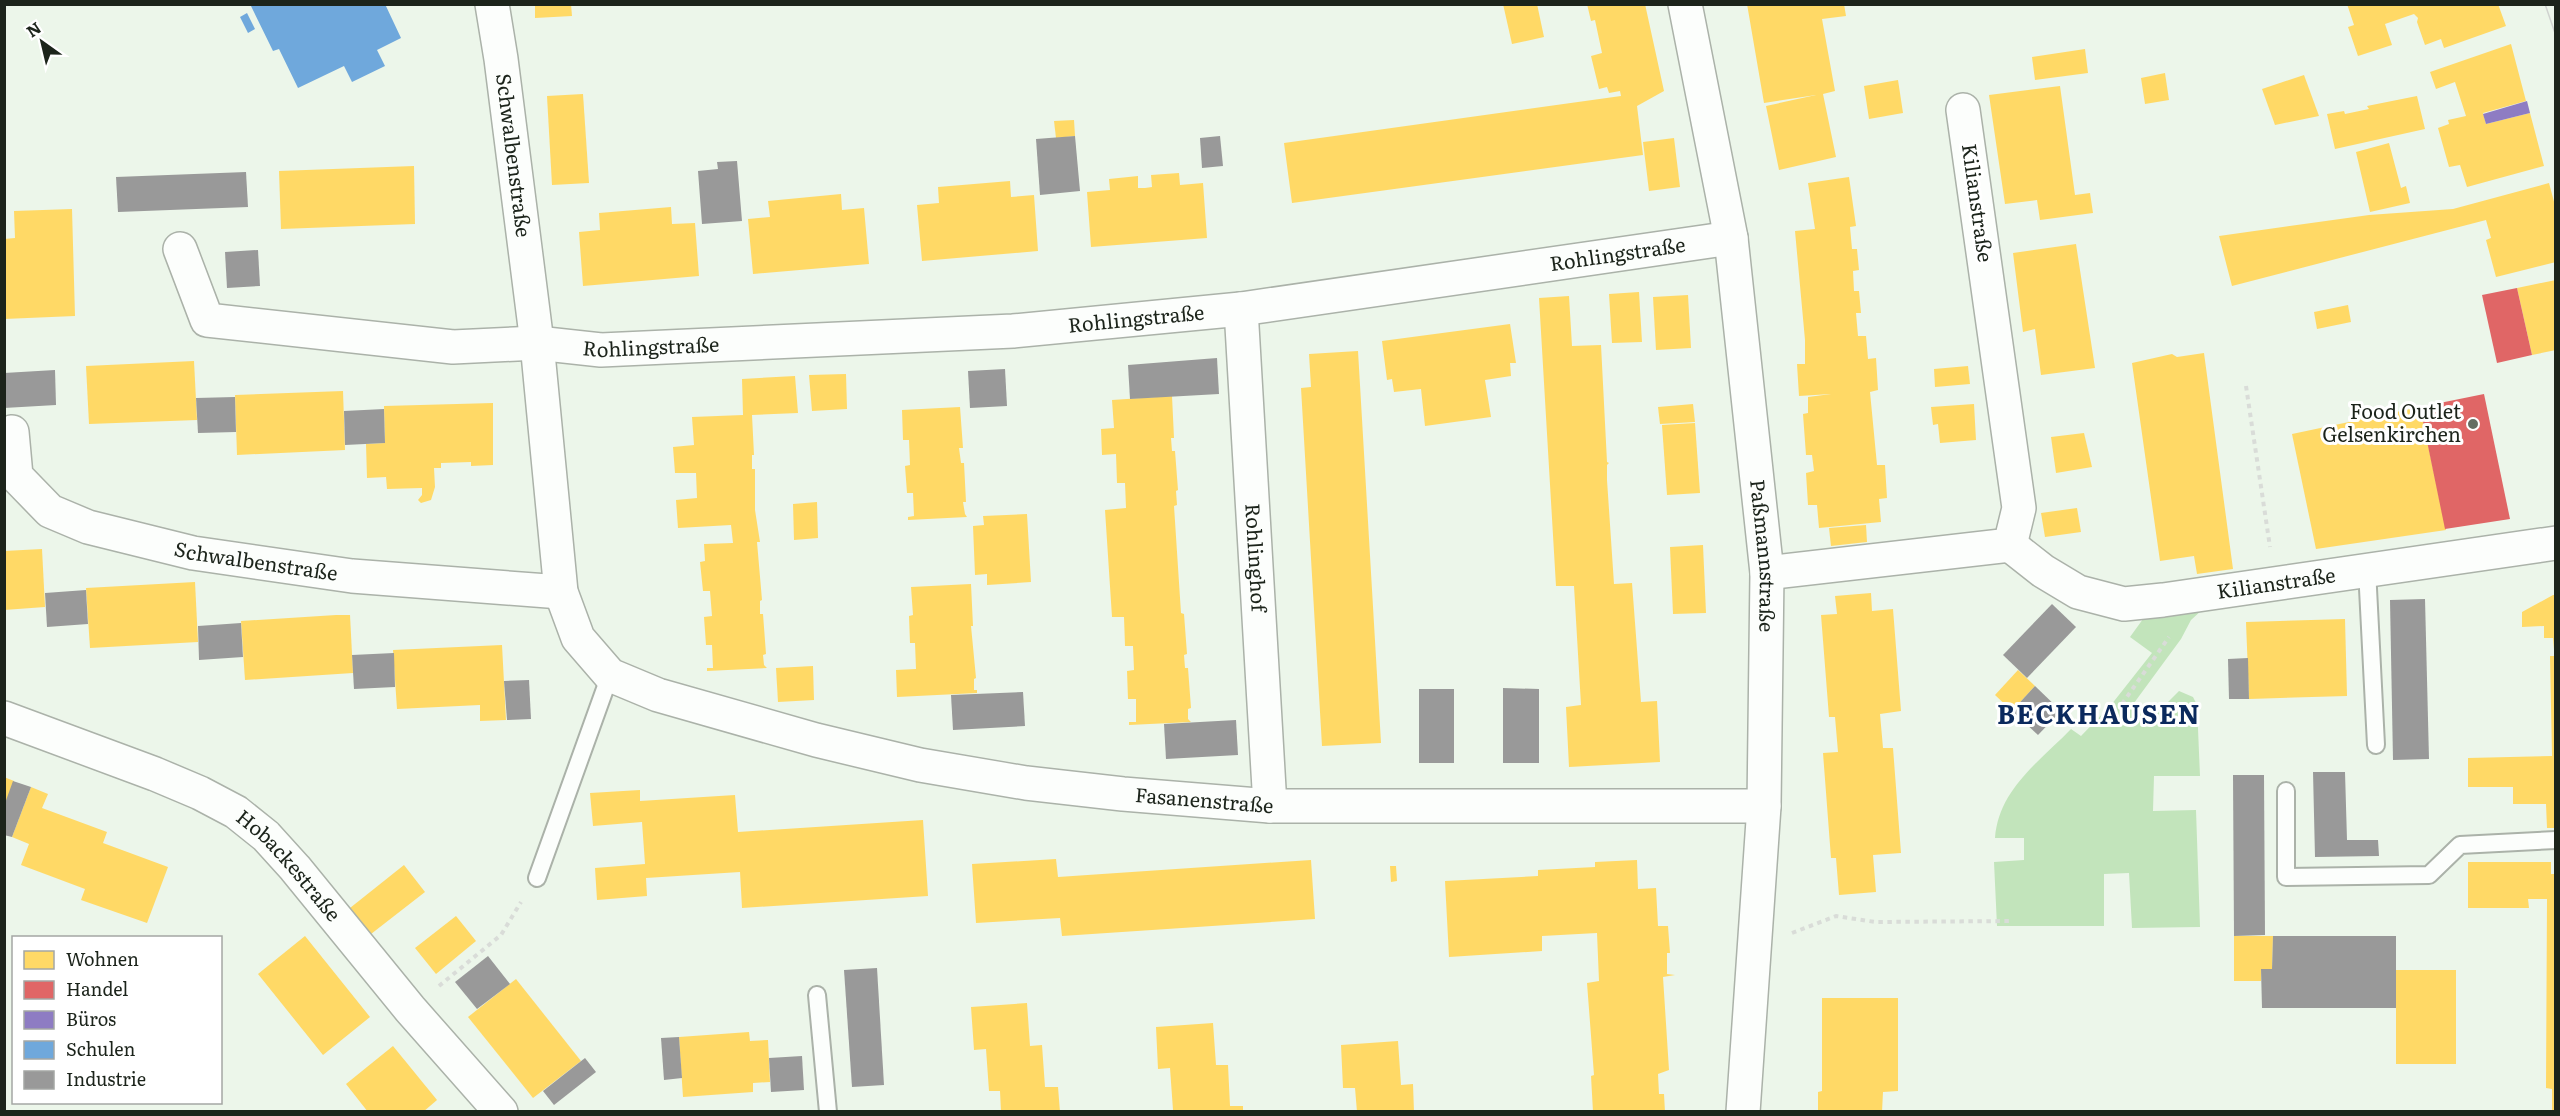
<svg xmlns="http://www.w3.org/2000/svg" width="2560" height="1116" font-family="Literata,serif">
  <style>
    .green { fill: #c2e4bb }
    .homes { fill: #ffd966 }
    .shops { fill: #e06666 }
    .offices { fill: #8e7cc3 }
    .schools { fill: #6fa8dc }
    .industry { fill: #999 }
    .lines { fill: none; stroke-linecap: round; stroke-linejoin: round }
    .service-casing { stroke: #abb2a9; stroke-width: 20 }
    .minor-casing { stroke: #abb2a9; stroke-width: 36 }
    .path { stroke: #d9dcd8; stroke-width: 4; stroke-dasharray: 4.5 4.5; stroke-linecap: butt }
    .service { stroke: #fcfefc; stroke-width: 16 }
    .minor { stroke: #fcfefc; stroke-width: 33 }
    .tram { stroke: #d0d3d0; stroke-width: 1.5 }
    .poi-dot { fill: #656e63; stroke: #fff; stroke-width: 2 }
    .labels { text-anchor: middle; stroke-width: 6; stroke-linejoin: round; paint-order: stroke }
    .street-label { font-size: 20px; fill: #1c241b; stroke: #fff }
    .poi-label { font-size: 20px; fill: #1c241b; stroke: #fff; text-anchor: end }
    .district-label { font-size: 26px; font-weight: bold; letter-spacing: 1.5px; fill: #0b295d; stroke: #fff }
  </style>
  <rect width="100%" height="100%" fill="#ecf6ea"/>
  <path class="green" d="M2202 610 2191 620 2181 639 2134 703 2152 718 2179 691 2193 697 2197 705 2200 776H2154L2153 811 2196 810 2200 927 2132 928 2129 873 2104 874V926H1997L1994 862 2024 860V838H1995C1999 789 2039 762 2071 729L2081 736 2111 705 2152 653 2130 637 2143 619Z"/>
  <g class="homes">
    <polygon points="535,4 571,4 572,16 535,18"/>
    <polygon points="1503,4 1537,4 1544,37 1512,44"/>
    <polygon points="1587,4 1645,4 1664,91 1637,106 1643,155 1292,203 1284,143 1621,96 1620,91 1609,93 1607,87 1599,89 1591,56 1602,53 1595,20 1591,21"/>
    <polygon points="1747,4 1844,4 1846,16 1822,19 1835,91 1823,94 1836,157 1779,170 1766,106 1816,95 1764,103"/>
    <polygon points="2347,4 2498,4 2506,26 2444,48 2441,39 2425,45 2417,22 2418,18 2414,14 2385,24 2392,45 2358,56 2348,27 2354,25"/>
    <polygon points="2511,44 2526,101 2483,113 2486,124 2530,113 2544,166 2467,187 2460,165 2449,167 2438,128 2449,124 2448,120 2466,116 2455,82 2436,89 2430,72"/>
    <polygon points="2085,49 2088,73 2035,80 2032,57"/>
    <polygon points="2165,73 2169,100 2145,104 2141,78"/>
    <polygon points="2304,75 2319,116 2275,125 2262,89"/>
    <polygon points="1898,80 1903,113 1869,119 1864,86"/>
    <polygon points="2060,86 2075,195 2090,193 2093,213 2040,220 2037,200 2005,204 1989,95"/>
    <polygon points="583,94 589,183 552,185 547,96"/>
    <polygon points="2417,96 2425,129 2335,149 2327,114 2344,111 2345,114 2369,109 2367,106"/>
    <polygon points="1074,120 1075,136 1056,138 1054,121"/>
    <polygon points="1674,138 1680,187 1649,191 1643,142"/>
    <polygon points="2389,143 2401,188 2406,186 2410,203 2370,212 2356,152"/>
    <polygon points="414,166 415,224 281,229 279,171"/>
    <polygon points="1179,173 1180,185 1203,183 1207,238 1091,247 1087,192 1110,190 1109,179 1138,176 1138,188 1145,188 1152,187 1151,175"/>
    <polygon points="1849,177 1856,226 1850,227 1852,249 1857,249 1859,270 1853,271 1854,291 1859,291 1861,313 1856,313 1858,336 1866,336 1868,359 1876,358 1878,390 1870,392 1877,465 1885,465 1887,498 1879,499 1881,522 1819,528 1817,505 1808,505 1806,473 1814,471 1812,455 1806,455 1803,414 1808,413 1808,397 1831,394 1799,396 1797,364 1805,364 1805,340 1795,231 1815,229 1808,183"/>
    <polygon points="1010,181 1011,197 1034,195 1038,251 922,261 917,205 939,203 938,187"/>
    <polygon points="2549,183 2556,209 2556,262 2496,277 2486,240 2491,238 2486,220 2232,286 2219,236 2369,215 2453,209"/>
    <polygon points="841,194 842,210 864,208 869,264 753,274 748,219 770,217 768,201"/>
    <polygon points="671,207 672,224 695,223 699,276 583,286 579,232 600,230 599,213"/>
    <polygon points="72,209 75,316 4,319 4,239 15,238 14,211"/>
    <polygon points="2076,244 2095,368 2041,375 2035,329 2023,332 2013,253"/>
    <polygon points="2556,280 2556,350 2532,355 2517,288"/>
    <polygon points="1639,292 1642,342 1612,343 1609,294"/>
    <polygon points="1688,295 1691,348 1656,350 1653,297"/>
    <polygon points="1569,296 1572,346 1601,345 1607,462 1609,463 1607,465 1607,480 1614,584 1632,583 1641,702 1657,701 1660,762 1569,767 1566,707 1581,705 1574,586 1556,586 1539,298"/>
    <polygon points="2348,305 2351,322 2317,329 2314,312"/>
    <polygon points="1510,324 1516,363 1510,363 1511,376 1485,380 1491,417 1425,426 1421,389 1394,392 1392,379 1387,380 1382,341"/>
    <polygon points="1358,351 1381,743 1322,746 1301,388 1311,387 1309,354"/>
    <polygon points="2204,353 2233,569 2197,574 2194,556 2160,561 2132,363 2172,354 2177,357"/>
    <polygon points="194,361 197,420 89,424 86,366"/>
    <polygon points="1968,366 1970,384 1935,387 1934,369"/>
    <polygon points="846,374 847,409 812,411 809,375"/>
    <polygon points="795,376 798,413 752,415 754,455 752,455 752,469 755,469 755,510 760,542 757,542 762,600 760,601 760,614 763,614 766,654 763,655 764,665 767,668 707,671 707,668 713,668 712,645 706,645 704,617 712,616 710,591 703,591 700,562 705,561 704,544 733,543 731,525 678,528 676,500 697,498 696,473 675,473 673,447 694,445 692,417 743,415 742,379"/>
    <polygon points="343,391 345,450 237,455 235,395"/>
    <polygon points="1172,396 1174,438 1171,438 1172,451 1175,451 1178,490 1176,491 1177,505 1174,506 1181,613 1184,614 1187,654 1184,655 1185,668 1188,668 1191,708 1188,709 1188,719 1191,722 1129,725 1129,722 1136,722 1136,699 1128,699 1127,671 1134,670 1133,646 1125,646 1124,617 1112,617 1105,510 1126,508 1125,483 1117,483 1116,454 1102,455 1101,429 1114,428 1112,400"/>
    <polygon points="493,403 493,465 471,466 471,462 441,463 441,468 434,468 435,487 431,500 421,503 418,500 422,495 422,488 387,489 386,477 367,478 366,444 385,443 384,406"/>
    <polygon points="1693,404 1695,422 1660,424 1658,407"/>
    <polygon points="1974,404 1976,440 1940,443 1938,424 1933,425 1931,407"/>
    <polygon points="960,407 963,448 959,448 961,463 964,463 966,502 963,502 965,514 967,517 908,520 908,517 914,516 913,493 907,493 905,466 910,465 909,440 903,440 902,410"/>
    <polygon points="2420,407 2446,530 2316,549 2292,434"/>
    <polygon points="1695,423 1700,493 1667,495 1662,425"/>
    <polygon points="2084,433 2092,467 2056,473 2051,437"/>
    <polygon points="817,502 818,538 794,540 793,504"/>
    <polygon points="2077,508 2081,532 2045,537 2041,513"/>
    <polygon points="1027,514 1031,582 987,585 987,574 975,575 973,526 984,525 983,516"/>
    <polygon points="1866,525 1867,542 1831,546 1829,528"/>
    <polygon points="1703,545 1706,613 1673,614 1670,547"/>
    <polygon points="42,549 45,607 4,610 4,551"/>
    <polygon points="195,582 198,642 90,648 86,588"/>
    <polygon points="971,584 973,626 971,626 976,678 974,679 974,690 977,690 977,693 897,697 896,670 916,669 915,643 910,643 909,616 913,615 911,587"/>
    <polygon points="1871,593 1872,611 1893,609 1901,711 1880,714 1883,748 1893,748 1901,853 1873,855 1876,892 1839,895 1836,858 1831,858 1823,753 1838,752 1835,717 1829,717 1821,615 1837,614 1835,596"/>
    <polygon points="2553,595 2556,595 2556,650 2554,650 2553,638 2544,638 2544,626 2522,627 2522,612"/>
    <polygon points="336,615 350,615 353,673 245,680 241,621"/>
    <polygon points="2345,619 2347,696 2249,699 2246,622"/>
    <polygon points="502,645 506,720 480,721 480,705 397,709 393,650"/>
    <polygon points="2550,656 2556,656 2556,828 2547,828 2546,804 2513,804 2513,787 2468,787 2468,758 2552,756"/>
    <polygon points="813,666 814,700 778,702 776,668"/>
    <polygon points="2018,670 2035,686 2012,711 1995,695"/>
    <polygon points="4,777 14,781 5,805 4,805"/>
    <polygon points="31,787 48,794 42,808 107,832 103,843 168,867 147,923 81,900 85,889 21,865 29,844 12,837"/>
    <polygon points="640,790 640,801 735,795 738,832 923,820 928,896 742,908 740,872 646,878 647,896 597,900 595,868 645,864 642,822 593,826 590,793"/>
    <polygon points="1056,859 1058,877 1311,860 1315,919 1062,936 1060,918 976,923 972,864"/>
    <polygon points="1637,860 1638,889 1656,888 1658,926 1668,926 1670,953 1667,953 1667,974 1675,975 1663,977 1669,1070 1658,1074 1659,1094 1664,1094 1665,1112 1593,1112 1591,1076 1594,1075 1587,983 1599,981 1597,933 1542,936 1542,951 1449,957 1445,881 1538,876 1538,870 1595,867 1595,862"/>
    <polygon points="2468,862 2551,862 2551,874 2556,874 2556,1112 2552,1112 2552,1089 2546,1088 2547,899 2528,899 2529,908 2468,908"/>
    <polygon points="404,865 425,892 371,934 350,908"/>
    <polygon points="1390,866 1396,866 1397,881 1391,882"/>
    <polygon points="456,916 476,941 436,974 415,948"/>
    <polygon points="305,936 370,1017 323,1055 258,974"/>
    <polygon points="2234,936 2273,936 2272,969 2261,969 2261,981 2234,981"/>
    <rect x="2396" y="970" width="60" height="94"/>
    <polygon points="516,979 581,1061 533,1098 468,1017"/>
    <polygon points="1822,998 1898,998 1898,1091 1883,1092 1882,1112 1818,1112 1818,1092 1822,1091"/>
    <polygon points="1027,1003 1030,1046 1042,1045 1045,1087 1058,1087 1060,1112 1001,1112 1000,1091 989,1091 986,1049 974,1050 971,1007"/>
    <polygon points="1213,1023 1216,1065 1228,1065 1230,1106 1243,1106 1243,1112 1173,1110 1170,1068 1158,1069 1156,1027"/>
    <polygon points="749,1032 750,1041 768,1040 770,1082 753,1083 753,1092 683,1097 679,1037"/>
    <polygon points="1398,1041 1401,1085 1413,1084 1414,1112 1357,1112 1355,1088 1343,1088 1341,1045"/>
    <polygon points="393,1046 437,1100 423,1112 368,1112 346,1084"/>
  </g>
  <g class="shops">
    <polygon points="2517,288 2532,355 2497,363 2482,295"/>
    <polygon points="2484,394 2510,519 2445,529 2420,407"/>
  </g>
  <polygon class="offices" points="2527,101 2530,113 2486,124 2483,114"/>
  <g class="schools">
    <polygon points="250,4 385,4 401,38 377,50 385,66 352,82 344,66 298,88 279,49 273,51"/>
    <polygon points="247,13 255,29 248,33 240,17"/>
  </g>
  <g class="industry">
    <polygon points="1075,136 1080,191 1040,195 1036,139"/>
    <polygon points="1220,136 1223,166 1202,168 1200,138"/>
    <polygon points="737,161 742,221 702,224 698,171 718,169 717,162"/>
    <polygon points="246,172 248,207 118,212 116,177"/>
    <polygon points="258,250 260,286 227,288 225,252"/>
    <polygon points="1217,358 1219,394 1130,399 1128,365"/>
    <polygon points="1005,369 1007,406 970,408 968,371"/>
    <polygon points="55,370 56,405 4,408 4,373"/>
    <polygon points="235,397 236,432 198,433 196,398"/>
    <polygon points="384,409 385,443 345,445 344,411"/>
    <polygon points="86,590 88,624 47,627 45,593"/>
    <polygon points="2425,599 2429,759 2393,760 2390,600"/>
    <polygon points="2052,604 2076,627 2027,678 2003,655"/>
    <polygon points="241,623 243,657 199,660 198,626"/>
    <polygon points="394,653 395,687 354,689 352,655"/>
    <polygon points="2248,658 2249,699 2229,699 2228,659"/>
    <polygon points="529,680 531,719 507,720 504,681"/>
    <polygon points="2035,686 2061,711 2038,735 2012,711"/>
    <polygon points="1503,688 1539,689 1539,763 1503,763"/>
    <rect x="1419" y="689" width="35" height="74"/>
    <polygon points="1023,692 1025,726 953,730 951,695"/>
    <polygon points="1236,720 1238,755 1166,759 1164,724"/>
    <polygon points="2313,772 2345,772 2347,840 2378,840 2379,856 2315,857"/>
    <polygon points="2233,775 2264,775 2265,935 2234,936"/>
    <polygon points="13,781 31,787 12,837 4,835 4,806"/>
    <polygon points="2273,936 2396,936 2396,1008 2262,1008 2261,969 2272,969"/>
    <polygon points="488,956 510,984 477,1009 455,982"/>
    <polygon points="877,968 884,1085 852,1087 844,970"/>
    <polygon points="679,1037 682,1078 664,1080 661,1038"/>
    <polygon points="802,1056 804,1090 771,1092 769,1058"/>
    <polygon points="585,1058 596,1072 554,1105 543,1091"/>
  </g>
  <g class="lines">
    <defs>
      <g id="service">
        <polyline points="2367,569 2376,745"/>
        <polyline points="2286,791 2286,877 2429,875 2460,845 2556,840"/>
        <polyline points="537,878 610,675"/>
        <polyline points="817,995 828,1112"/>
      </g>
      <g id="minor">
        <path id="s1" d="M492 4 501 59 537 343 561 592 578 638 610 675 658 695 816 740 920 765 1026 783 1123 794 1270 806H1764"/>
        <path id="s2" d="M1685 4 1731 238 1767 573 1764 806 1743 1112"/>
        <path id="s3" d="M180 249 207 320 453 347 537 343 601 350 1013 331 1241 309 1731 238"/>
        <path id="s4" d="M1241 309 1270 806"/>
        <path id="s5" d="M12 432 16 476 50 511 88 527 193 553 352 576 561 592"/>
        <path id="s6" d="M2010 545 2043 571 2078 592 2124 604 2163 600 2556 543"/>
        <polyline points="1767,573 2010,545 2019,508 1963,110"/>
        <path id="s7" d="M4 718 155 774 200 793 236 812 266 836 295 868 410 1009 501 1112"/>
      </g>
    </defs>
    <use href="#service" class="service-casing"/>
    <use href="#minor" class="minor-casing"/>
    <g class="path">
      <polyline points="2246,386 2270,547"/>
      <polyline points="2122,704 2169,637"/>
      <polyline points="1792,933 1836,916 1875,922 2013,921"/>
      <polyline points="439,986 501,935 521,902"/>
    </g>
    <use href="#service" class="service"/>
    <use href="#minor" class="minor"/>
    <polyline class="tram" points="2545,4 2556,36"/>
  </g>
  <circle class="poi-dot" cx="2473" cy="424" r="6"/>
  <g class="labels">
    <g class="street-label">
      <text dy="7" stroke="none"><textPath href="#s1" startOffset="153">Schwalbenstraße</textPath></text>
      <text transform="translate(1977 203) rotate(82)" y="7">Kilianstraße</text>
      <text dy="7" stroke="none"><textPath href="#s3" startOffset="1494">Rohlingstraße</textPath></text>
      <text dy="7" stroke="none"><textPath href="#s3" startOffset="1008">Rohlingstraße</textPath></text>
      <text dy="7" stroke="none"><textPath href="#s3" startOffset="522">Rohlingstraße</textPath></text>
      <text dy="7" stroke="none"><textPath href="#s2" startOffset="558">Paßmannstraße</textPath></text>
      <text dy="7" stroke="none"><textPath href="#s4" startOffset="249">Rohlinghof</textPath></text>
      <text dy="7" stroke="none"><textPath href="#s5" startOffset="306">Schwalbenstraße</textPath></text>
      <text dy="7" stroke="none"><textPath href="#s6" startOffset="284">Kilianstraße</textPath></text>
      <text dy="7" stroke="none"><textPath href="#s1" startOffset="1300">Fasanenstraße</textPath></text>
      <text dy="7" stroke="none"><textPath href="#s7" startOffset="326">Hobackestraße</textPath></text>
    </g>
    <g class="poi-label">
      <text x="2461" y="419">Food Outlet<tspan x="2461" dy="23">Gelsenkirchen</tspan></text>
    </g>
    <g class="district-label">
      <text x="2099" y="724">BECKHAUSEN</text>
    </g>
  </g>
  <rect width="2560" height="1116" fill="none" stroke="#1c241b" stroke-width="12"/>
  <rect x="12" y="936" width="210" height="168" fill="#ffffff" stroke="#a4a7a4" stroke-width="1.5"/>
  <rect x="24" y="951" width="30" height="18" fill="#ffd966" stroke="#a4a7a4" stroke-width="1.5"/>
  <text x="66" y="966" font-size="18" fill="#1c241b">Wohnen</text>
  <rect x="24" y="981" width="30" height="18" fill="#e06666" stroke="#a4a7a4" stroke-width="1.5"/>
  <text x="66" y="996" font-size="18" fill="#1c241b">Handel</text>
  <rect x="24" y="1011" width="30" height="18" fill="#8e7cc3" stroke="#a4a7a4" stroke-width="1.5"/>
  <text x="66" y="1026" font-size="18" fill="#1c241b">Büros</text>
  <rect x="24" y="1041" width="30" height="18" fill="#6fa8dc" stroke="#a4a7a4" stroke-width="1.5"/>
  <text x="66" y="1056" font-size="18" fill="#1c241b">Schulen</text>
  <rect x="24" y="1071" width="30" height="18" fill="#999999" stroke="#a4a7a4" stroke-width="1.5"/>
  <text x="66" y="1086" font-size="18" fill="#1c241b">Industrie</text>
  <g transform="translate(42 42) rotate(326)" stroke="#ffffff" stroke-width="4.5" paint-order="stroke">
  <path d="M0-4.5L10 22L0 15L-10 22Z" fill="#1c241b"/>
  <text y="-9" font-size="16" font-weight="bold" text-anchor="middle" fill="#1c241b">N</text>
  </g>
</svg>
